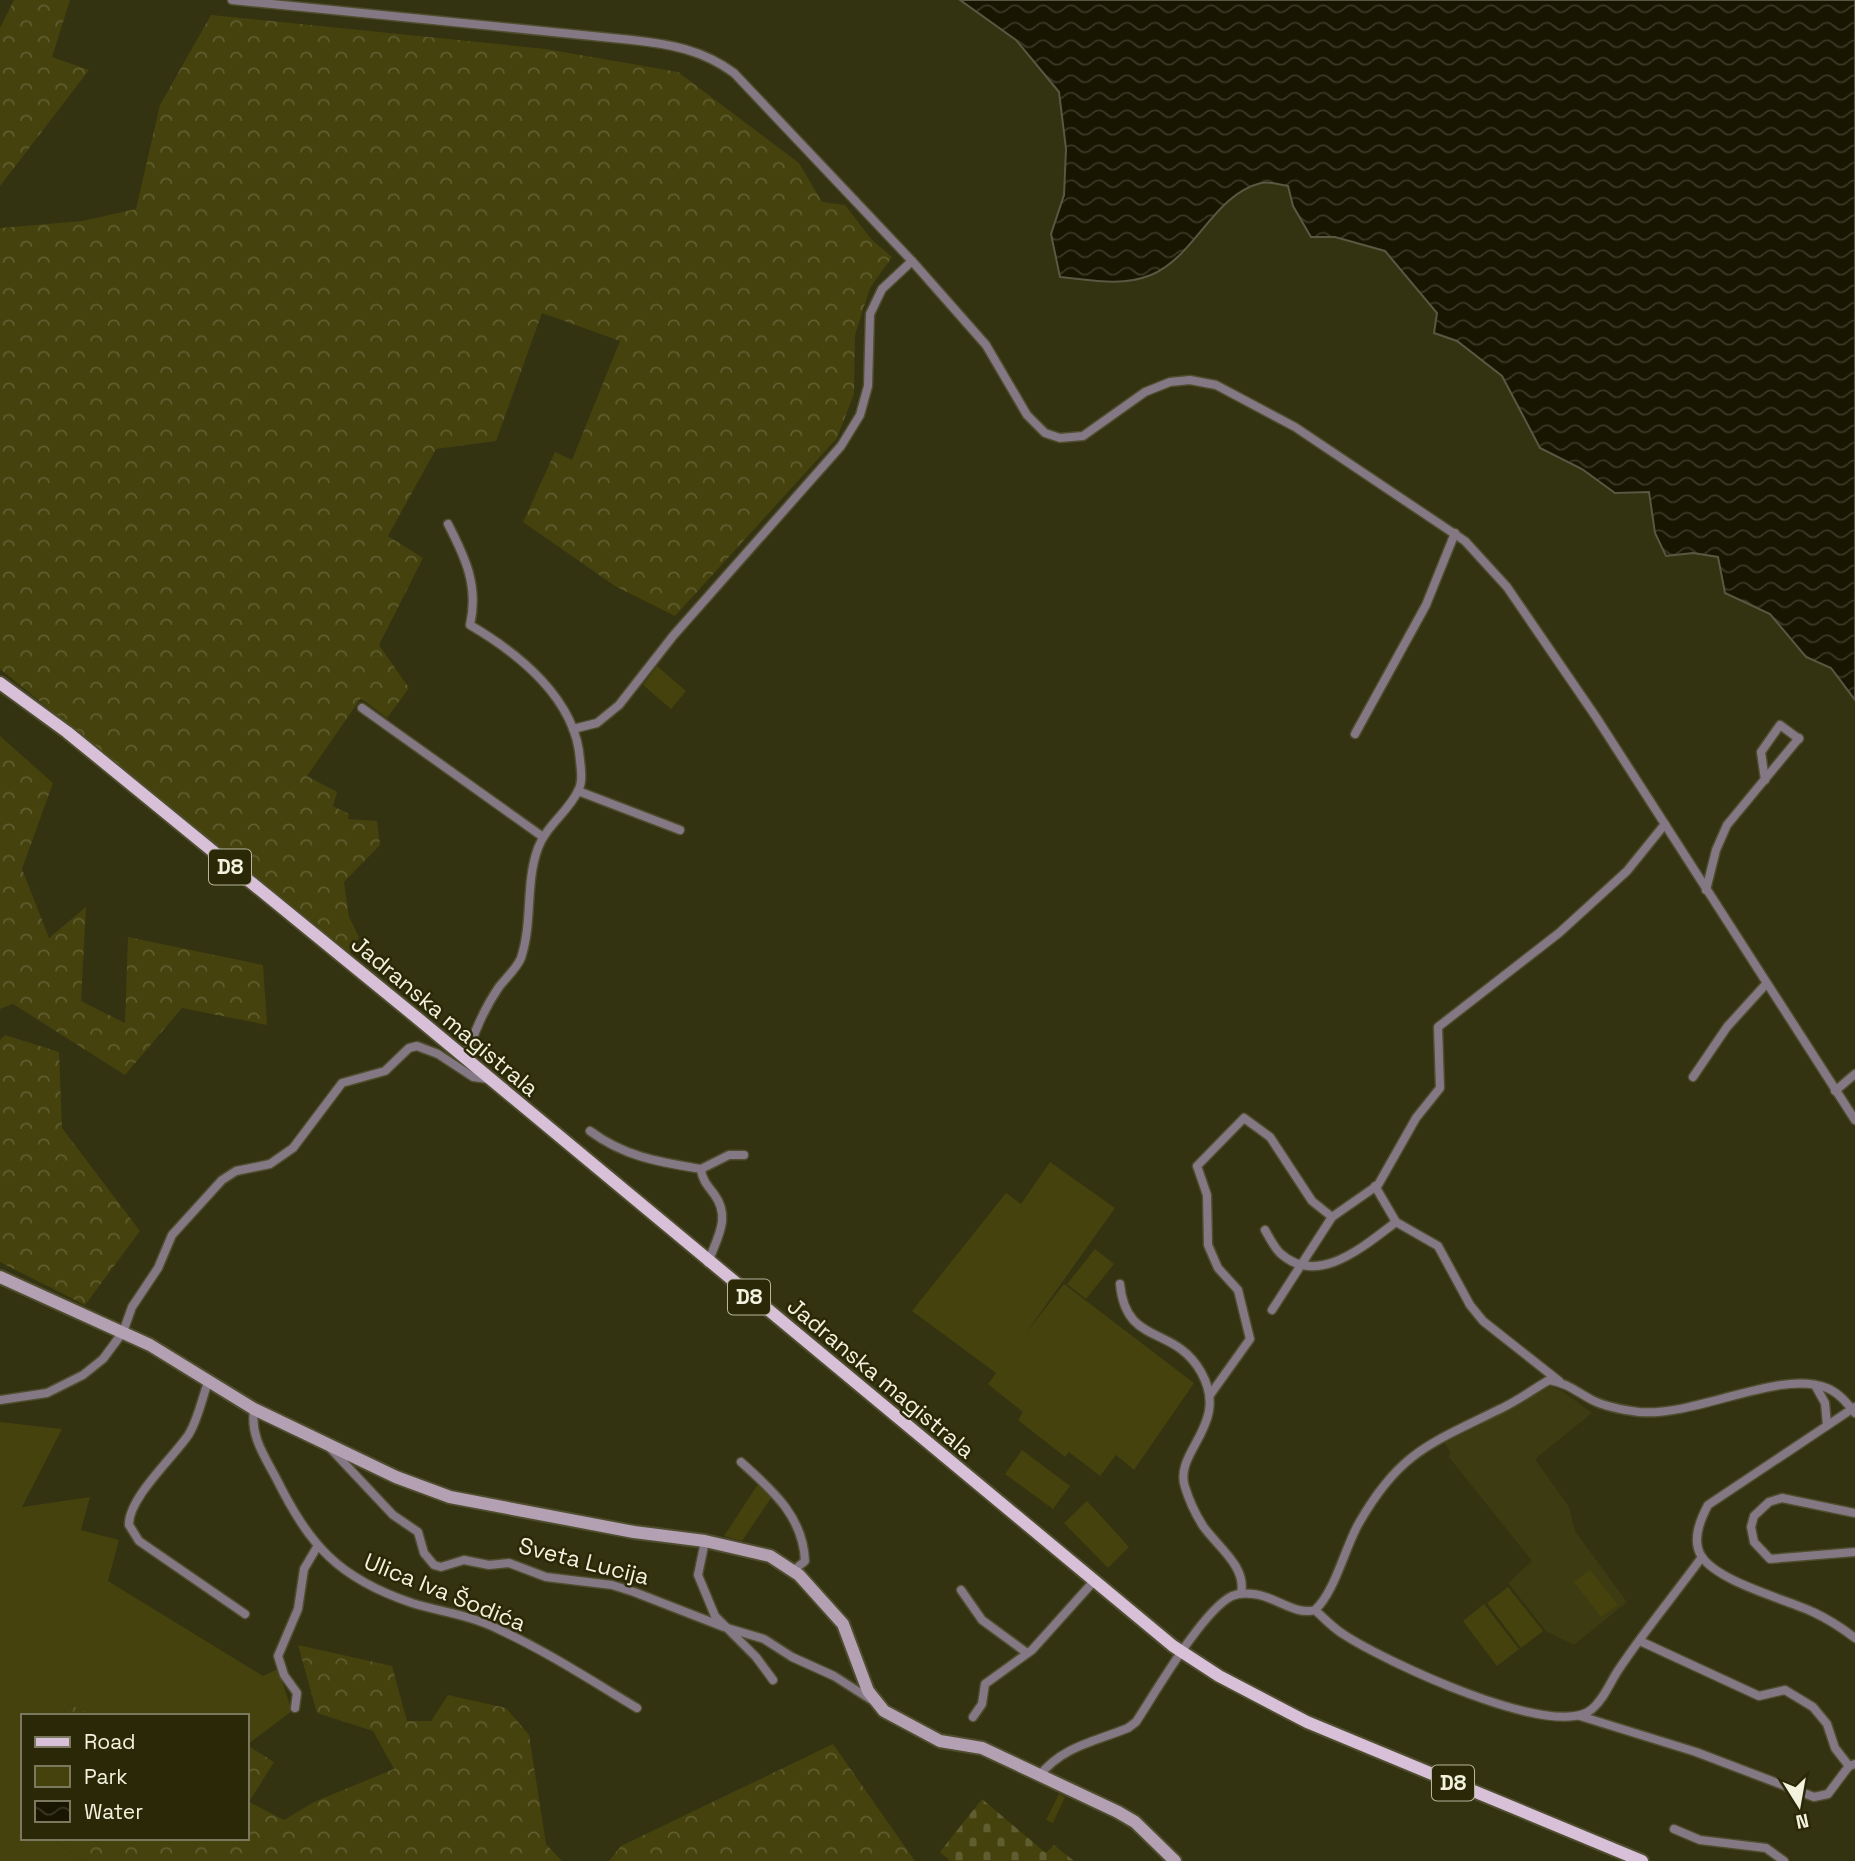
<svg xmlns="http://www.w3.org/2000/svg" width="1855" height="1861" font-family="'Space Grotesk',sans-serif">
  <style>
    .built { fill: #3d3b11 }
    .green { fill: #45420d }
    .forest { fill: url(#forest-crowns) }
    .cemetery { fill: url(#cemetery-stones) }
    .water { fill: url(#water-waves); stroke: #595843; stroke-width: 2 }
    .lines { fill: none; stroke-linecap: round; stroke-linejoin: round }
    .street-casing { stroke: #4e4d2e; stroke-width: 11 }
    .secondary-casing { stroke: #4e4d2e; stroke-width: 16 }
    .primary-casing { stroke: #4e4d2e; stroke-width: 16 }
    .street { stroke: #847884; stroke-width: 8 }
    .secondary { stroke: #b3a0b3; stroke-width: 12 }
    .primary { stroke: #d7c0d8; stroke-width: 12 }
    .labels { text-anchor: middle; stroke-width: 5; stroke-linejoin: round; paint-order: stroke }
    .shield { fill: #2a2806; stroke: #b6b59e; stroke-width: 2 }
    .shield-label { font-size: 21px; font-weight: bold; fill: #f2f2df }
    .street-label { font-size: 23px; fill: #f2f2df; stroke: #2a2806 }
  </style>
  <defs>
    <pattern id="forest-crowns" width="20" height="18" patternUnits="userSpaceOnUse" patternTransform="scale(1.75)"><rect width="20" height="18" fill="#45420d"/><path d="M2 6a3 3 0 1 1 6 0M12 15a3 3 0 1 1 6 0" fill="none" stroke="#605e30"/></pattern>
    <pattern id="cemetery-stones" width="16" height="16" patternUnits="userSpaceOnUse" patternTransform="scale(1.75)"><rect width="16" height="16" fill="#45420d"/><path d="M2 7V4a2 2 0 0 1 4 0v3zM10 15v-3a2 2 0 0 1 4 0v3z" fill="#605e30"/></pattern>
    <pattern id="water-waves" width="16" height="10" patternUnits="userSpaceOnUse" patternTransform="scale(1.75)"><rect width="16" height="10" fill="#181600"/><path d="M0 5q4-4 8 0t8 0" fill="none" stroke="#3a3825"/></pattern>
  </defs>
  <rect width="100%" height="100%" fill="#333211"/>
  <polygon class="built" points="1550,1386 1562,1391 1592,1413 1535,1459 1569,1507 1575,1531 1627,1602 1574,1645 1546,1631 1508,1583 1532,1561 1448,1456 1451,1453 1444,1442"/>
  <g class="green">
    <polygon points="657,666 686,691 671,709 643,685"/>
    <polygon points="1050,1162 1115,1208 1026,1333 1064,1284 1194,1383 1134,1470 1116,1455 1100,1476 1069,1452 1065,1457 1018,1420 1023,1412 988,1384 996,1373 912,1311 1006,1193 1021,1204"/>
    <polygon points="1095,1249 1114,1264 1086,1299 1067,1284"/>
    <polygon points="0,1422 62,1429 22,1507 90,1497 81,1530 119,1540 108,1581 263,1676 278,1669 292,1711 247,1745 247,1716 95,1716 68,1704 63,1716 23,1716 23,1807 20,1814 23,1816 23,1838 52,1838 83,1861 0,1861"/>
    <polygon points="1022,1450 1070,1486 1053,1509 1005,1474"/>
    <polygon points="758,1484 771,1498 742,1541 724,1536"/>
    <polygon points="1087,1501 1129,1547 1108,1568 1064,1523"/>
    <polygon points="1590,1570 1618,1605 1601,1617 1574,1582"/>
    <polygon points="1508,1587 1543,1631 1521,1648 1487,1603"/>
    <polygon points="1484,1604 1519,1649 1497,1666 1463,1621"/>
    <polygon points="1059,1794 1065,1797 1053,1823 1046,1820"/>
  </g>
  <g class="forest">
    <polygon points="14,0 70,0 52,57 89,70 0,186 0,28"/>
    <polygon points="211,15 546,49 678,72 799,163 822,202 845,205 872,240 892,257 870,288 855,335 854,394 837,438 675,616 615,586 523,522 555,452 572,460 620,341 542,313 496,441 436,449 388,536 423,558 379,645 409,688 387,718 361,698 307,776 337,792 333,806 349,814 348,819 377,821 380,845 344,882 349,917 359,937 350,953 0,669 0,228 82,221 136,209 160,105"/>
    <polygon points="0,736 53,783 22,869 49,938 86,907 81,1001 125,1023 128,937 263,965 267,1025 182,1008 125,1075 13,1004 0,1009"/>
    <polygon points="5,1035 59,1052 62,1128 140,1231 85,1305 0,1262 0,1040"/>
    <polygon points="298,1645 392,1666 407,1721 431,1721 448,1695 506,1708 529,1735 546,1844 562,1861 83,1861 52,1838 247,1838 247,1745 274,1762 249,1802 284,1820 314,1802 394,1769 373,1731 317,1713"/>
    <polygon points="68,1704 95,1716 63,1716"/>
    <polygon points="833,1744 915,1861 609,1861 621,1846"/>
  </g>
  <polygon class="cemetery" points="982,1799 1046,1853 1054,1845 1074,1861 950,1861 940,1852"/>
  <path class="water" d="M960 0H1855V700L1831 668 1806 657 1770 614 1725 593 1718 557 1693 553 1666 556 1655 533 1649 492 1615 493 1582 469 1540 448 1502 376 1457 341 1434 333 1437 313 1385 251 1335 237H1311L1293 206 1288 186C1281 185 1269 181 1261 183 1213 195 1196 256 1151 275 1121 287 1091 280 1060 277L1051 234 1064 195 1066 149 1059 92 1016 40Z"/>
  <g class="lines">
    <defs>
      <g id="street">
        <path d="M232 0 632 40C670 44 703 50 734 73L912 261 986 345 1027 415 1045 433 1060 438 1083 436 1145 392 1170 382 1190 380 1216 385 1295 427 1465 541 1507 587 1596 717 1855 1120"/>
        <path d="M448 524C465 557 479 586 470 625 518 653 576 699 580 760 581 770 583 782 578 791 568 812 546 826 538 848 525 883 533 922 521 958 517 968 506 978 499 987 483 1010 474 1034 465 1059"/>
        <polyline points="362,708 543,837"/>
        <polyline points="573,729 597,723 619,705 673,636 841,446 860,415 868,386 870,314 882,289 912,261"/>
        <polyline points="1355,734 1426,605 1455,533"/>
        <polyline points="1765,780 1761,752 1780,725 1799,739"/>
        <polyline points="578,791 680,830"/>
        <polyline points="1706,890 1716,850 1727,825 1799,738"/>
        <polyline points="1693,1077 1727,1027 1766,984"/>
        <polyline points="1835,1091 1855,1074"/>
        <path d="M590 1131C625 1157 659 1162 701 1169"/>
        <polyline points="1375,1186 1396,1222 1438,1246 1470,1305 1483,1321 1559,1381"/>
        <path d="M1265 1230C1269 1237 1274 1247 1280 1253 1318 1288 1365 1245 1396 1222"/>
        <path d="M708 1263C716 1239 732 1218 714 1194 708 1186 702 1180 701 1169L729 1155H744"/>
        <path d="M1120 1284C1126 1347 1174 1324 1201 1372 1231 1425 1173 1451 1185 1487 1189 1500 1196 1515 1203 1526 1217 1546 1247 1567 1241 1593"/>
        <polyline points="1272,1310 1332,1217"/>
        <path d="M208 1382C202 1399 198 1419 189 1434 174 1457 128 1498 129 1525L139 1541 245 1614"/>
        <polyline points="1815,1385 1825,1403 1827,1425"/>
        <polyline points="1210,1395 1250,1339 1238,1290 1218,1268 1208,1245 1207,1195 1197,1166 1244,1118 1270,1137 1312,1201 1332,1217 1378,1185 1416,1118 1440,1088 1438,1027 1559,933 1627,871 1665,824"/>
        <polyline points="0,1400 47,1393 83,1375 103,1359 123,1332 132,1307 158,1268 172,1235 222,1180 236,1171 270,1164 293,1148 342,1083 385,1071 409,1048 417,1046 438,1054 473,1077 488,1079"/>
        <path d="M1855 1407 1708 1505C1700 1520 1691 1541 1702 1557 1719 1582 1785 1599 1813 1612 1828 1619 1842 1628 1855 1638"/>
        <path d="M254 1409C250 1436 264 1455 276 1478 310 1546 338 1578 412 1603 441 1612 470 1615 498 1629 546 1651 592 1681 637 1708"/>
        <polyline points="330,1448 393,1515 418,1532 424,1553 434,1565 441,1567 464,1560 489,1565 509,1563 546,1577 612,1585 634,1592 724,1627 764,1639 792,1657 834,1676 870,1699"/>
        <path d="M741 1462C772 1490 803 1516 805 1561L793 1571"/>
        <polyline points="1855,1513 1782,1498 1769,1502 1754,1516 1751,1527 1754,1542 1770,1559 1855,1552"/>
        <polyline points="705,1541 698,1575 715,1616 756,1657 773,1680"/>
        <polyline points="961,1590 982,1620 1027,1653"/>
        <path d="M1315 1610C1324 1618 1333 1628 1343 1634 1382 1660 1555 1742 1592 1709 1605 1698 1610 1682 1619 1669 1645 1630 1675 1594 1702 1557"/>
        <polyline points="1640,1641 1759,1696 1785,1690 1813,1707 1827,1724 1835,1748 1849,1766 1855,1764"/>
        <polyline points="295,1708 297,1693 284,1675 278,1656 298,1609 304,1569 317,1547"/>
        <polyline points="1580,1716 1696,1752 1814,1797 1828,1794 1849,1766"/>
        <polyline points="973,1717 982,1704 985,1684 1032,1650 1094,1581"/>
        <path d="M1039 1776C1063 1746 1094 1742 1128 1728L1136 1722C1155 1693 1203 1610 1232 1596 1239 1593 1246 1593 1253 1594 1273 1595 1295 1616 1315 1610 1335 1592 1345 1547 1359 1523 1399 1453 1429 1444 1498 1410 1516 1402 1532 1390 1549 1380 1567 1383 1577 1392 1592 1400 1606 1407 1623 1410 1639 1412 1696 1417 1779 1369 1827 1388 1839 1393 1847 1403 1855 1413"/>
        <polyline points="1674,1829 1700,1840 1766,1848 1784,1861"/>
      </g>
      <polyline id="secondary" points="0,1277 150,1345 254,1409 396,1477 450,1497 634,1532 705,1541 770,1556 799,1575 843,1624 868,1691 884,1711 940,1741 982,1748 1118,1812 1135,1822 1175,1861"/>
      <polyline id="primary" points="0,683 67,732 422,1022 1173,1646 1219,1676 1307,1722 1642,1861"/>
    </defs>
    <use href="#street" class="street-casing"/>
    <use href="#secondary" class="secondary-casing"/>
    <use href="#primary" class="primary-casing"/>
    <use href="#street" class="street"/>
    <use href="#secondary" class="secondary"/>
    <use href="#primary" class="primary"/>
  </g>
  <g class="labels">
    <g class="shield">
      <rect x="209" y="849.5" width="42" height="35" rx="5"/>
      <rect x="728" y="1279.5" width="42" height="35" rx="5"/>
      <rect x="1432" y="1765.5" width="42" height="35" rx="5"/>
    </g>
    <g class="shield-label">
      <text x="230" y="874">D8</text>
      <text x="749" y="1304">D8</text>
      <text x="1453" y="1790">D8</text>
    </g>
    <g class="street-label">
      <text transform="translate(445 1016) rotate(40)" y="8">Jadranska magistrala</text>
      <text transform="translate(881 1378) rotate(40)" y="8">Jadranska magistrala</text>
      <text transform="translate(584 1561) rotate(14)" y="8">Sveta Lucija</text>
      <text transform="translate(445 1592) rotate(22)" y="8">Ulica Iva Šodića</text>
    </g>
  </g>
  <rect x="21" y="1714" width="228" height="126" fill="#2a2806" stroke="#7a795d" stroke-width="2"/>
  <rect x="35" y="1737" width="35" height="10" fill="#d7c0d8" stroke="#7a795d" stroke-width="2"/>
  <text x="84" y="1749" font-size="21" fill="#f2f2df">Road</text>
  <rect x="35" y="1766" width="35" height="21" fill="#45420d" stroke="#7a795d" stroke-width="2"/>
  <text x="84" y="1784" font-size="21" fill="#f2f2df">Park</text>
  <rect x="35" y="1801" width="35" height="21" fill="url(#water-waves)" stroke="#7a795d" stroke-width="2"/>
  <text x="84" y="1819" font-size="21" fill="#f2f2df">Water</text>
  <g transform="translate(1799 1805) rotate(169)" stroke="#2a2806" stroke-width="5" paint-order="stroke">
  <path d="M0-5L12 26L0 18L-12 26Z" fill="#f2f2df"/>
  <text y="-10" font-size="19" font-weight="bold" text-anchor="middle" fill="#f2f2df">N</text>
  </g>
</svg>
